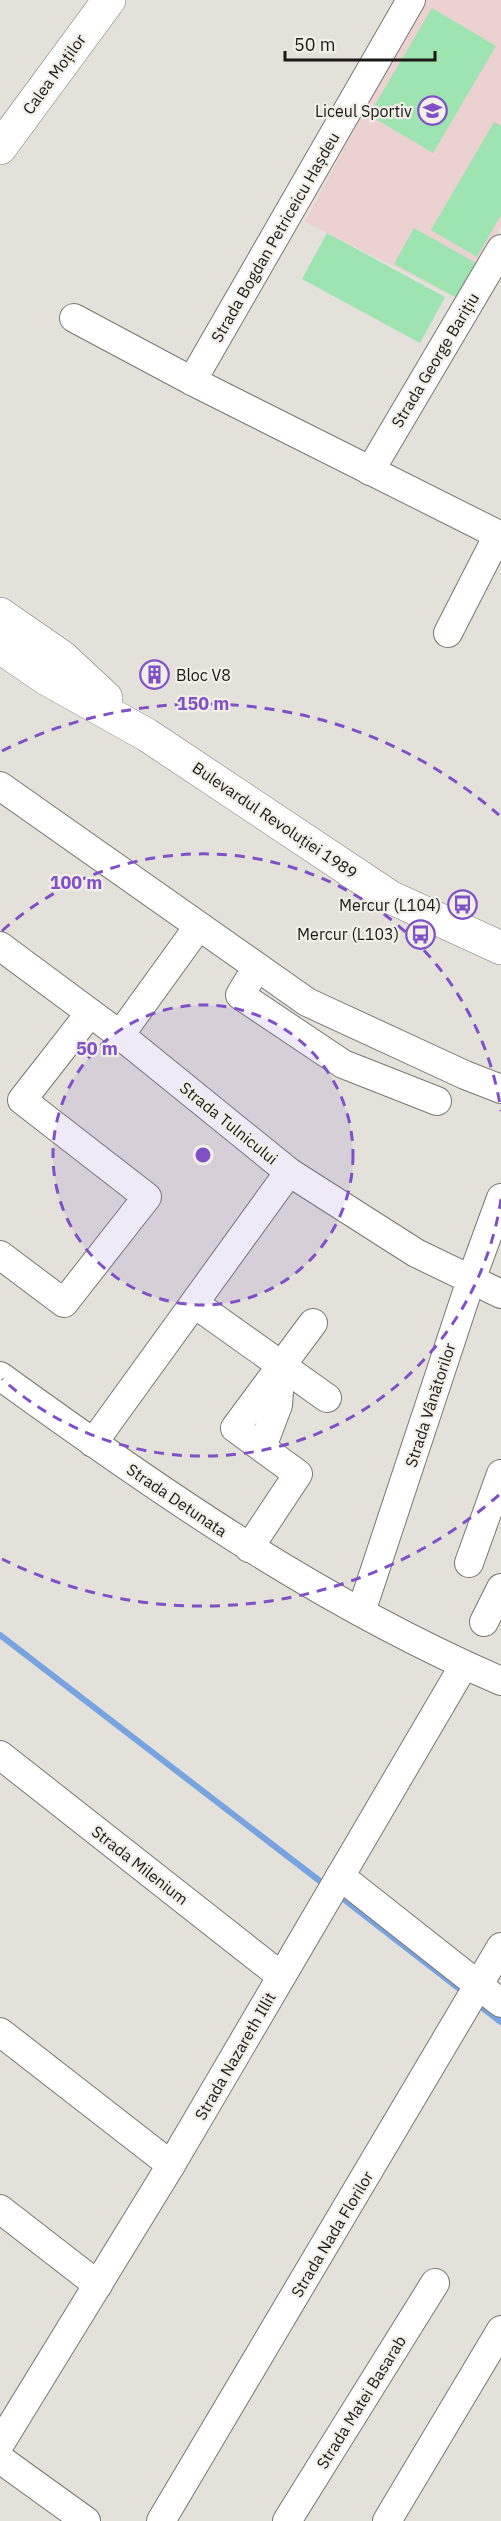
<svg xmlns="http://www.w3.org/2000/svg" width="501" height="2521" font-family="'IBM Plex Sans',sans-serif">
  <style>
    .education { fill: #ebd1d0 }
    .green { fill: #9de4b1 }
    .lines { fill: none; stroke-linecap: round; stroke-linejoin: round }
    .stream { stroke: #78a3e1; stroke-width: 6 }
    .minor-casing { stroke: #7a7771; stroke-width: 30 }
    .major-casing { stroke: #7a7771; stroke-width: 34 }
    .minor { stroke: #fff; stroke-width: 28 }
    .major { stroke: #fff; stroke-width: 33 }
    .ring { fill: none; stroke: #7f50c8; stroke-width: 3; stroke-dasharray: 10 8 }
    .labels { text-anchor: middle; stroke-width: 4.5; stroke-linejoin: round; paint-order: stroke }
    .street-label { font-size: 16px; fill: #1a1917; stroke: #f2efe8 }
    .poi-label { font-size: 16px; fill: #1a1917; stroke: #f2efe8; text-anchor: end }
    .centre { fill: #7f50c8; stroke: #f2efe8; stroke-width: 3 }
    .ring-label { font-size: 18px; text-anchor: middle; font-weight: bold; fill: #7f50c8; stroke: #f2efe8; stroke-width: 4.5; stroke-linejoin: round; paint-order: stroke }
  </style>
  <rect width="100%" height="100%" fill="#e4e1db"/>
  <polygon class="education" points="423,0 501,0 501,227 457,298 305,222"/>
  <g class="green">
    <polygon points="432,8 496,46 433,153 369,115"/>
    <polygon points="494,122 501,126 501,215 477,257 431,230"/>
    <polygon points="414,228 476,263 457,298 394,264"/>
    <polygon points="327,233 445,297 420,343 302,279"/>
  </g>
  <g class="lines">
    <g class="stream">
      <polyline points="0,1635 325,1885"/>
      <polyline points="338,1895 458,1988"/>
      <polyline points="484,2009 501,2022"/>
    </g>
    <defs>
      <g id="minor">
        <polyline points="74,318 192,381 501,536"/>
        <polyline points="192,381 411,0"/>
        <polyline points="370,471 501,249"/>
        <polyline points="448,633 498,535"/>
        <polyline points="0,786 307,1002 465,1075 501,1089"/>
        <polyline points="0,946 120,1035 289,1172 416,1253 501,1294"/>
        <polyline points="257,967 240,995 343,1064 437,1101"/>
        <polyline points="120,1035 198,927"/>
        <polyline points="0,1255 64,1303 147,1197 22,1100 90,1013"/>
        <polyline points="195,1304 327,1398"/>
        <path d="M0 1376C159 1491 320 1603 501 1681"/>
        <polyline points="93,1443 289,1172"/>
        <polyline points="262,1447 278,1405 281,1366"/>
        <polyline points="249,1548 298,1474 235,1428 313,1323"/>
        <polyline points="469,1563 501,1474"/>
        <polyline points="361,1612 471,1280 501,1198"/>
        <polyline points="484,1622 501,1588"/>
        <polyline points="0,1755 281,1976"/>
        <polyline points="340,1876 501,2003"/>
        <polyline points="0,2032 171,2165"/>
        <polyline points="0,2209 98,2285"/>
        <polyline points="0,2444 171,2165 464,1665"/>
        <polyline points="0,2459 86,2521"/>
        <polyline points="161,2521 501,1947"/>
        <polyline points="287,2521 435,2283"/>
        <polyline points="387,2521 501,2330"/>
      </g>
      <g id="major">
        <polyline points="0,148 109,0"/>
        <polyline points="0,614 62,657 106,698"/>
        <polyline points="0,647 47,679 147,735 390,897 501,948"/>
      </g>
    </defs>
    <use href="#minor" class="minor-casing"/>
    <use href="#major" class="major-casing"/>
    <use href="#minor" class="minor"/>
    <use href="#major" class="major"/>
  </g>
  <circle cx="203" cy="1155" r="150" fill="#7f50c8" fill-opacity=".12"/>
  <g class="ring">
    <circle cx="203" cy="1155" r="150"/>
    <path d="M501 1199A301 301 0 0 1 2 1379M2 931A301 301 0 0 1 501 1111"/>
    <path d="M499 1495A451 451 0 0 1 2 1559M2 751A451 451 0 0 1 499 815"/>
  </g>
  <defs>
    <symbol id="school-ring" viewBox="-11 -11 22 22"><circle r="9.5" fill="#f2efe8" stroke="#7f50c8" stroke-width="1.5"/><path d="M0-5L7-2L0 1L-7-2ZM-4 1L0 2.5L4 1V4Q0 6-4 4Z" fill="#7f50c8"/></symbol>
    <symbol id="building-ring" viewBox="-11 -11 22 22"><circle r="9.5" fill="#f2efe8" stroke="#7f50c8" stroke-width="1.5"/><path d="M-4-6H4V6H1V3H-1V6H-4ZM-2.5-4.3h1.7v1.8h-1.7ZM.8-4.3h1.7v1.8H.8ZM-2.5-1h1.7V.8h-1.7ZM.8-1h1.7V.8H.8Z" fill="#7f50c8"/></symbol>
    <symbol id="bus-ring" viewBox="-11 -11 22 22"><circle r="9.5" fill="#f2efe8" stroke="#7f50c8" stroke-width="1.5"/><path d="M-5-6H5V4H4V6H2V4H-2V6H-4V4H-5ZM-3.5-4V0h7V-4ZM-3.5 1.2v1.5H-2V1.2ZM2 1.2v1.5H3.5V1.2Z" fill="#7f50c8"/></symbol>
  </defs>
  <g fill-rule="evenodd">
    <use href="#school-ring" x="416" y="94" width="33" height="33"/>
    <use href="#building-ring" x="138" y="658" width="33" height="33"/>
    <use href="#bus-ring" x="446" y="888" width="33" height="33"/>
    <use href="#bus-ring" x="404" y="918" width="33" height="33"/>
  </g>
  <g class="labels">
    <g class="street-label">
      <text transform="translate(54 74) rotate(-54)" y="6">Calea Moților</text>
      <text transform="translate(275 237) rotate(-60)" y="6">Strada Bogdan Petriceicu Hașdeu</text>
      <text transform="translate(435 360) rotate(-59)" y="6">Strada George Barițiu</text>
      <text transform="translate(275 820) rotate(34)" y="6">Bulevardul Revoluției 1989</text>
      <text transform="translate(229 1123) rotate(39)" y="6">Strada Tulnicului</text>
      <text transform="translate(430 1405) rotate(-72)" y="6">Strada Vânătorilor</text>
      <text transform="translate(177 1500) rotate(34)" y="6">Strada Detunata</text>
      <text transform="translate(140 1865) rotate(38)" y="6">Strada Milenium</text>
      <text transform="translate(235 2056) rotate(-60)" y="6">Strada Nazareth Illit</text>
      <text transform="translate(332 2234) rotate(-59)" y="6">Strada Nada Florilor</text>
      <text transform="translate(361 2402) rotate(-58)" y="6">Strada Matei Basarab</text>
    </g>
    <g class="poi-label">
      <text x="412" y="117">Liceul Sportiv</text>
      <text x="176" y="681" text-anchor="start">Bloc V8</text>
      <text x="441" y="911">Mercur (L104)</text>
      <text x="399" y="940">Mercur (L103)</text>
    </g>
  </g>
  <circle cx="203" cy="1155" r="9" class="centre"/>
  <g class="ring-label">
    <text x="203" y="710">150 m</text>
    <text x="76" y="889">100 m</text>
    <text x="97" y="1055">50 m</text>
  </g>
  <path d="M285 51v9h150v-9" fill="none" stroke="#1a1917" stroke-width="3"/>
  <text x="294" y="51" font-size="18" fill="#1a1917" stroke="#f2efe8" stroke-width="4.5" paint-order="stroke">50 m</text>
</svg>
